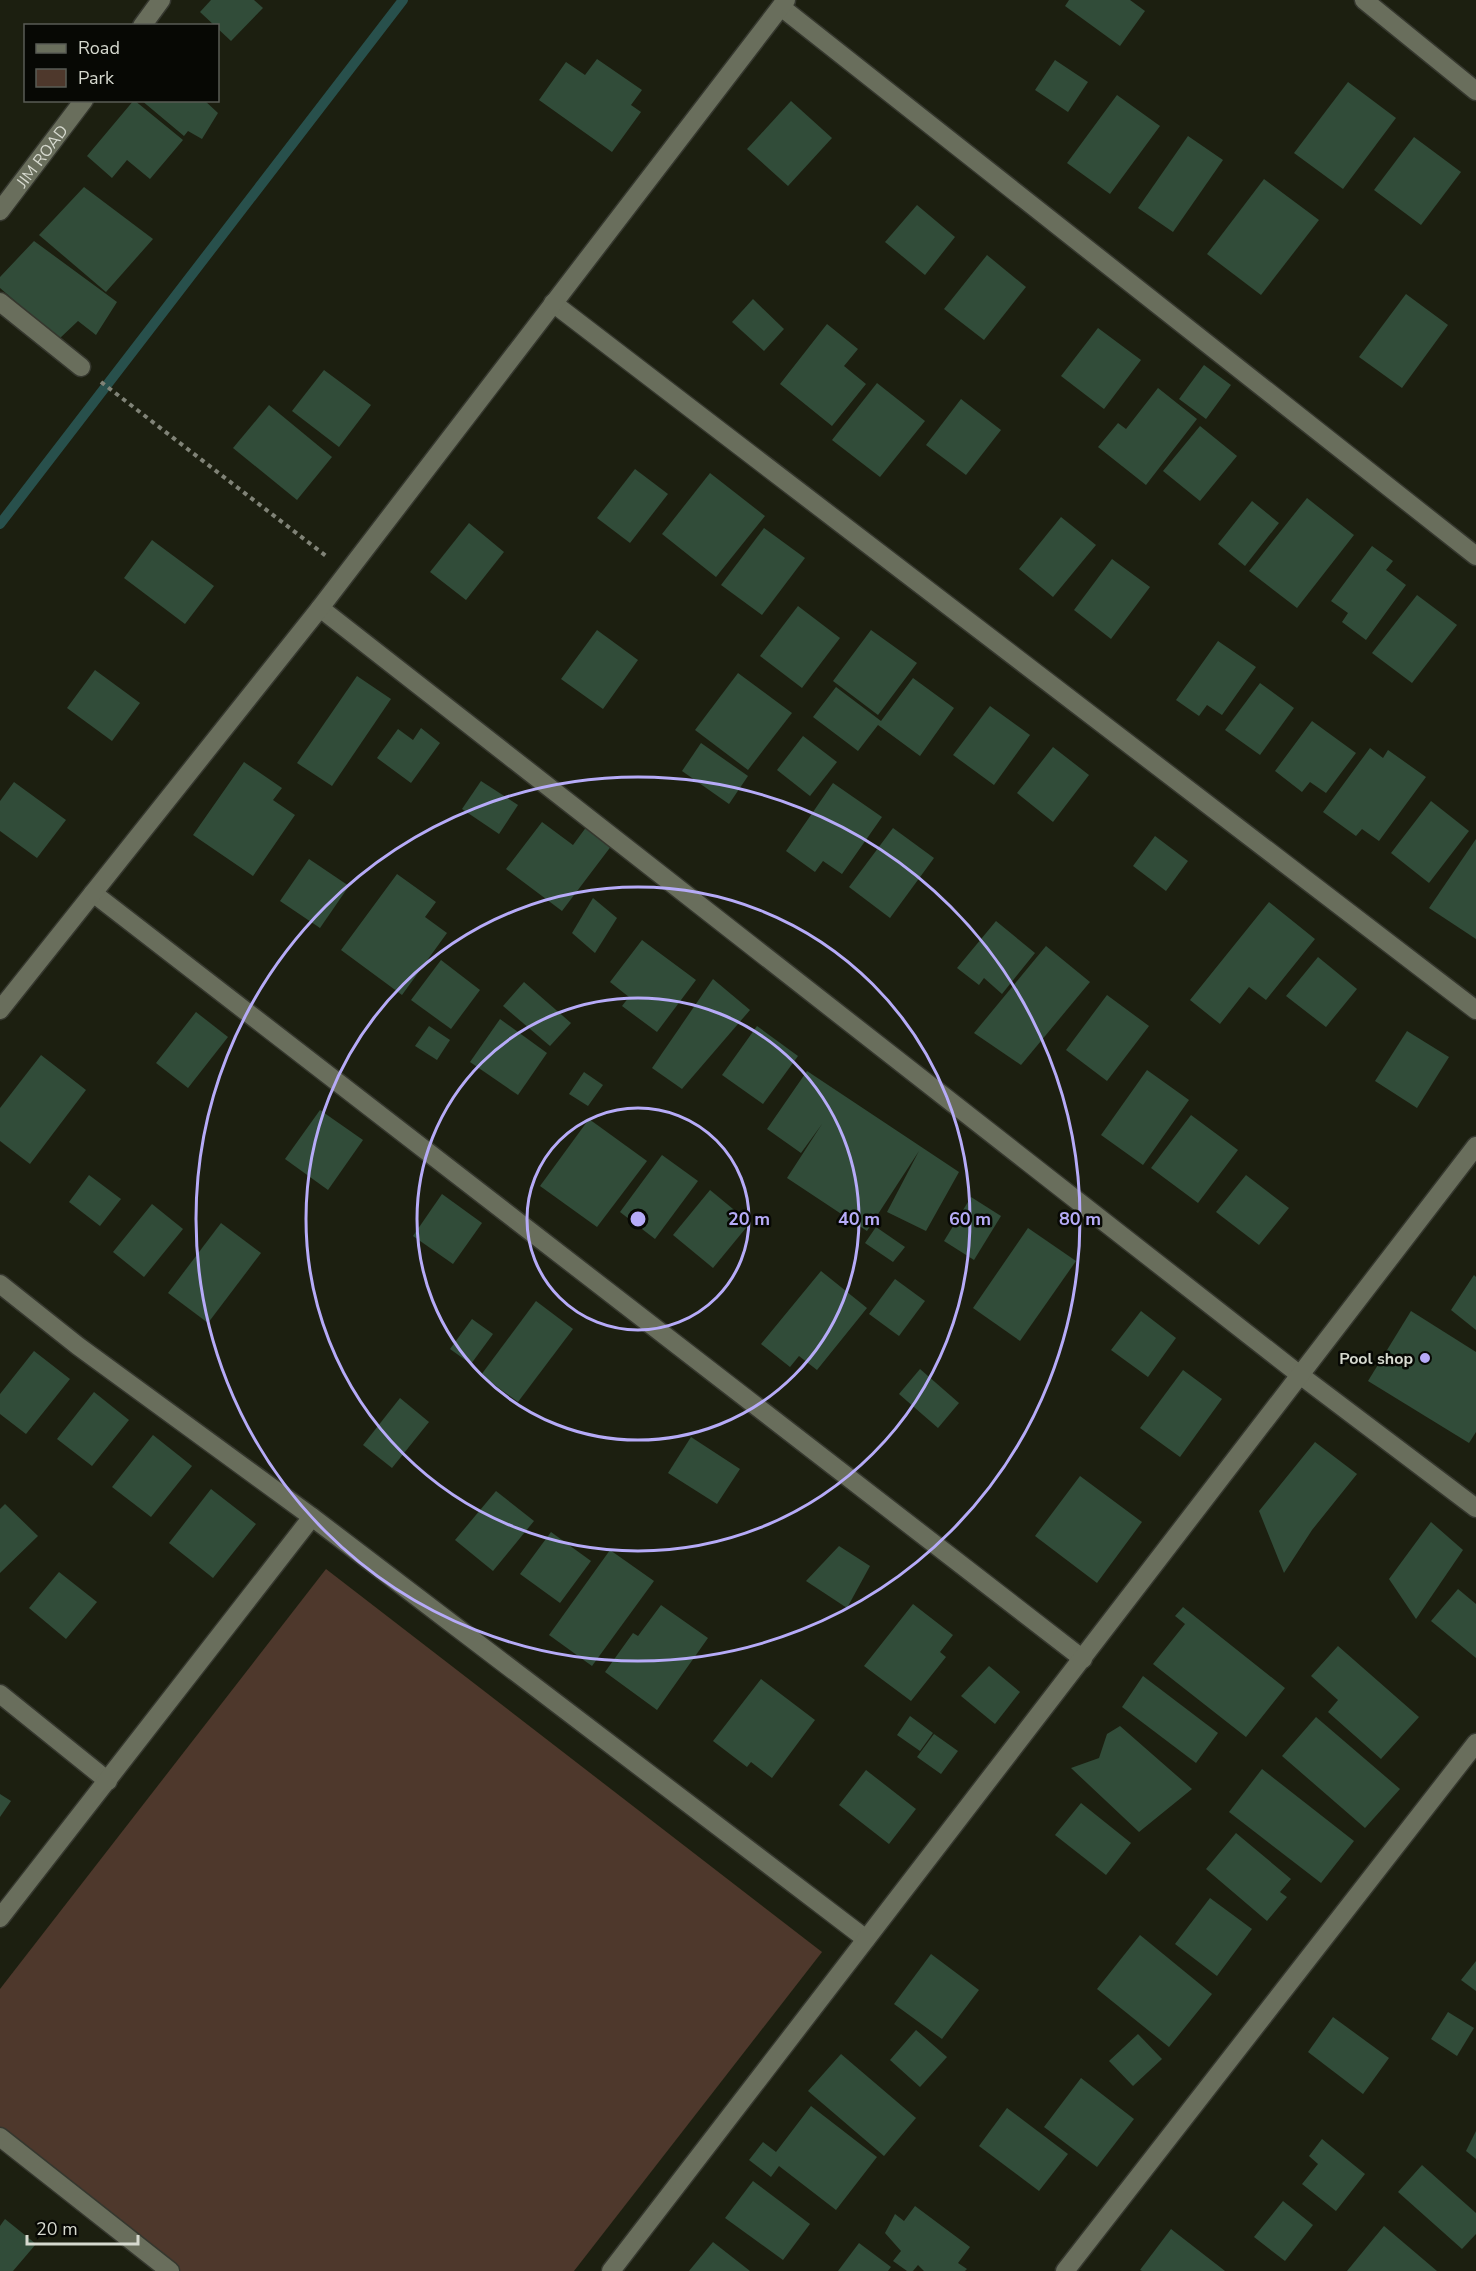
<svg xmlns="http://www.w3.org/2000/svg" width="1476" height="2271" font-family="'Nunito Sans',sans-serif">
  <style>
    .green { fill: #4e382c }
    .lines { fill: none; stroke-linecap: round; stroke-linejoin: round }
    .stream { stroke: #28504c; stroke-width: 10 }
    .building { fill: #314c39 }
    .street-casing { stroke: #35372e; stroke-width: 21 }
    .path { stroke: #808377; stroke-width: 4; stroke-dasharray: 4.5 4.5; stroke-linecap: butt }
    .street { stroke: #696e5c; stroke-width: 18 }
    .ring { fill: none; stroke: #b6abf8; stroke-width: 3 }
    .poi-dot { fill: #b6abf8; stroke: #070804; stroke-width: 2 }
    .labels { text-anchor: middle; stroke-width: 5; stroke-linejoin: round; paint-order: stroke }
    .street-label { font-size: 16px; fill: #d6d9cf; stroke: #070804 }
    .poi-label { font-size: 16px; font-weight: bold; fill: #d6d9cf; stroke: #070804; text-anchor: end }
    .centre { fill: #b6abf8; stroke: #070804; stroke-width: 3 }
    .ring-label { font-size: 18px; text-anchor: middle; font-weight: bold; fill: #b6abf8; stroke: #070804; stroke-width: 5; stroke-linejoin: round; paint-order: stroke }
  </style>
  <rect width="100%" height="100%" fill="#1c1f10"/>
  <polygon class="green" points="326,1569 822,1952 574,2271 167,2271 0,2142 0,1989"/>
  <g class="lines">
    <polyline class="stream" points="0,524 403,0"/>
  </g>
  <g class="building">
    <polygon points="211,0 254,0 263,8 231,41 200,12"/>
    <polygon points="1069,0 1130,0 1145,11 1120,46 1065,6"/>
    <polygon points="597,59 642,90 631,105 641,112 612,152 539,100 566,62 585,75"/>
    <polygon points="1055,60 1088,82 1068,112 1035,90"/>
    <polygon points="1348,82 1396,118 1343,189 1294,153"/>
    <polygon points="1117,95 1160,126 1110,194 1067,163"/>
    <polygon points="134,100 183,140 150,179 127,160 112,178 87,156"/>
    <polygon points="141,100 204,100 218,113 202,139 188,131 184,136"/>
    <polygon points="791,101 832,138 788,186 747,149"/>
    <polygon points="1188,136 1223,160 1173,232 1138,208"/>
    <polygon points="1414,137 1461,172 1421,225 1374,190"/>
    <polygon points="1264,179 1319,220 1261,295 1207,254"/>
    <polygon points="84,187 153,239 106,292 39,235"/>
    <polygon points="917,205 955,237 925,275 885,242"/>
    <polygon points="34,241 117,302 96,335 78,321 59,339 0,288 0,277"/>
    <polygon points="987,255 1026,287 984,340 944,309"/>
    <polygon points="1406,294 1448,325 1402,388 1359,357"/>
    <polygon points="753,299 784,329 764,351 732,322"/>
    <polygon points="827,324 858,349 844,366 866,384 832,426 780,384"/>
    <polygon points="1098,328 1141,360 1104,409 1061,376"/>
    <polygon points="1204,365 1231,385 1206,419 1179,399"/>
    <polygon points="324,370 371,405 339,447 292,411"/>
    <polygon points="877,383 925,421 880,477 832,440"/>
    <polygon points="1158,388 1197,419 1146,485 1098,447 1118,423 1126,429"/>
    <polygon points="961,399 1001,430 966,475 926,445"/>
    <polygon points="269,405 332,457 297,500 233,448"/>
    <polygon points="1200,426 1237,456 1200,501 1163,471"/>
    <polygon points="635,469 668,494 630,543 597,518"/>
    <polygon points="710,473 765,516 716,577 662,534"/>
    <polygon points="1307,498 1354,535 1297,608 1249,571"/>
    <polygon points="1252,501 1279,523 1245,566 1218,544"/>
    <polygon points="1061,517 1096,545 1053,597 1019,569"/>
    <polygon points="469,523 504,552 466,600 430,572"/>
    <polygon points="764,528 805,558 762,615 721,585"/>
    <polygon points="152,540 214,586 185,624 124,578"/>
    <polygon points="1372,546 1393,561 1386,570 1406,585 1366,640 1342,622 1348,613 1331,601"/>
    <polygon points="1112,559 1150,587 1111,639 1074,610"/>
    <polygon points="1417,595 1457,625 1412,683 1372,653"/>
    <polygon points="798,606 840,638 802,688 760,656"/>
    <polygon points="597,630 638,660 603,709 561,679"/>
    <polygon points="871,630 917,663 878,715 833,681"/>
    <polygon points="1218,641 1256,667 1222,715 1207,705 1199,716 1176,700"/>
    <polygon points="95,670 140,703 112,741 67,708"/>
    <polygon points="738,673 792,713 748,770 695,730"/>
    <polygon points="357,676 391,699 332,786 297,763"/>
    <polygon points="913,678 954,708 920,756 878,725 858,751 813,717 836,687 881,721"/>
    <polygon points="1260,683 1294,708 1260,755 1225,730"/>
    <polygon points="990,706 1030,735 994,785 953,755"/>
    <polygon points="1312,721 1356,753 1326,793 1310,782 1302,792 1275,771"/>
    <polygon points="421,728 440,743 411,783 377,758 398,729 413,740"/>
    <polygon points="803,736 837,762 810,796 777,770"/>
    <polygon points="701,743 748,776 729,804 682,771"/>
    <polygon points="1053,747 1089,775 1053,822 1017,793"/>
    <polygon points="1370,748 1383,758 1388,750 1426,777 1379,841 1362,829 1356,836 1323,812"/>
    <polygon points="244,762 282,788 273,800 295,815 253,876 193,835"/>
    <polygon points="481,781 518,805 499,834 462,809"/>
    <polygon points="14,782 66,820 37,858 0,831 0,801"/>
    <polygon points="833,783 882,817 842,874 823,861 815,872 786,851"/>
    <polygon points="1431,801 1469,831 1429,883 1391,853"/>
    <polygon points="542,822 573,845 587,826 612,845 562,911 506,869"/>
    <polygon points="893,828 934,858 890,918 849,887"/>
    <polygon points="1155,836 1188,861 1166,891 1133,866"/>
    <polygon points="1476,839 1476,939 1429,908"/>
    <polygon points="309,859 349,886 320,928 280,901"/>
    <polygon points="397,874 436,902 425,917 447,933 402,995 341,950"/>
    <polygon points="593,898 617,918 595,953 572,933"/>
    <polygon points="1269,902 1315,939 1266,1000 1249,987 1220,1024 1190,1000"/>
    <polygon points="996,921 1035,953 1002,994 984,978 979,985 957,968"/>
    <polygon points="642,940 696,980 657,1032 622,1006 629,997 610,982"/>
    <polygon points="1046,946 1090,982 1021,1065 974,1033"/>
    <polygon points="1318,957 1357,989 1326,1027 1286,996"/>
    <polygon points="441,960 480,990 451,1029 411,1000"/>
    <polygon points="713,979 750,1010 682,1089 652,1068"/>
    <polygon points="524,982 571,1023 550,1046 503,1006"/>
    <polygon points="1107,995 1149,1026 1107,1081 1066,1050"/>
    <polygon points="196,1012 228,1037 188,1088 156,1063"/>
    <polygon points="500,1019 547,1053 518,1095 470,1062"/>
    <polygon points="429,1026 450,1040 437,1060 415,1046"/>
    <polygon points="757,1026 798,1056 763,1104 722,1075"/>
    <polygon points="1407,1031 1449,1057 1417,1108 1375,1081"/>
    <polygon points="41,1055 86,1090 30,1164 0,1141 0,1108"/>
    <polygon points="1147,1070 1189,1100 1143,1165 1101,1135"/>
    <polygon points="807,1071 959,1172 926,1231 887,1212 919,1151 867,1231 787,1178 822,1124 801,1153 767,1129"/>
    <polygon points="584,1072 603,1085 588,1106 569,1094"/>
    <polygon points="320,1110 363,1140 328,1190 285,1159"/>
    <polygon points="1191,1115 1238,1150 1198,1203 1151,1168"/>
    <polygon points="589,1119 647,1161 597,1227 540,1186"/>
    <polygon points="662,1155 698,1181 655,1239 620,1212"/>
    <polygon points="89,1175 121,1199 100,1226 69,1202"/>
    <polygon points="1246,1175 1289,1208 1259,1245 1216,1212"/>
    <polygon points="710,1190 750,1223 713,1268 673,1235"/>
    <polygon points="442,1194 482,1223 453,1264 413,1236"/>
    <polygon points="971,1197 1001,1216 974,1260 944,1241"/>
    <polygon points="152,1204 183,1229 144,1277 113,1252"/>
    <polygon points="221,1223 261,1253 208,1323 168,1293"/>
    <polygon points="876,1227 905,1247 893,1262 865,1243"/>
    <polygon points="1028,1228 1076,1261 1020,1341 973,1308"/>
    <polygon points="821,1271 867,1308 817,1370 799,1356 790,1367 761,1344"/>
    <polygon points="1474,1275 1476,1277 1476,1330 1451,1310"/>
    <polygon points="895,1279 925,1301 899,1336 869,1314"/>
    <polygon points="536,1301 573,1329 518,1402 481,1375"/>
    <polygon points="1141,1311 1176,1338 1148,1377 1111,1350"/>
    <polygon points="1411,1311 1476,1352 1476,1432 1469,1443 1368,1381"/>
    <polygon points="472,1319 493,1334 471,1364 450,1349"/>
    <polygon points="34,1351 70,1379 26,1434 0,1414 0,1394"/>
    <polygon points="920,1369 959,1403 938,1428 899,1394"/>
    <polygon points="1183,1370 1222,1399 1180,1457 1140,1428"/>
    <polygon points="94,1392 129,1420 92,1466 57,1439"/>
    <polygon points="400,1398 429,1422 392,1468 363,1445"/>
    <polygon points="153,1435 192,1466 151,1517 112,1487"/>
    <polygon points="691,1437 740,1469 717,1504 668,1473"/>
    <polygon points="1315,1442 1357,1474 1312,1530 1284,1573 1259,1511"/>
    <polygon points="1080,1476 1142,1522 1097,1583 1035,1536"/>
    <polygon points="211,1489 256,1524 213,1578 169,1543"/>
    <polygon points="496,1491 534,1521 493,1571 455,1540"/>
    <polygon points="5,1504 38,1536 0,1573 0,1509"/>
    <polygon points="1431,1522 1463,1550 1416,1619 1389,1579"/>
    <polygon points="551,1532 591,1561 560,1603 520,1574"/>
    <polygon points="839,1546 870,1566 847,1608 806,1581"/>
    <polygon points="610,1550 654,1581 592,1666 549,1635"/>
    <polygon points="59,1572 97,1602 66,1639 29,1608"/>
    <polygon points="1458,1589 1476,1604 1476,1658 1431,1621"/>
    <polygon points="913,1604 953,1635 940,1652 946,1657 911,1701 864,1666"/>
    <polygon points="661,1605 708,1638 657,1710 605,1672 633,1633 638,1636"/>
    <polygon points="1183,1607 1285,1688 1246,1737 1153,1664 1185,1624 1175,1616"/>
    <polygon points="1338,1646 1419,1717 1381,1759 1328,1712 1338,1700 1311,1676"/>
    <polygon points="989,1666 1020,1692 995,1724 961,1696"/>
    <polygon points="1143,1676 1218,1733 1196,1763 1122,1707"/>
    <polygon points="761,1679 815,1720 772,1778 751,1762 747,1767 713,1741"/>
    <polygon points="910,1716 933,1733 920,1751 897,1735"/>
    <polygon points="1316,1717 1400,1789 1365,1828 1282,1756"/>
    <polygon points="1120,1726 1192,1789 1139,1832 1071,1768 1099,1758 1107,1734"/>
    <polygon points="934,1734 958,1751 941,1774 917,1757"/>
    <polygon points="1262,1769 1354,1841 1321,1883 1229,1812"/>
    <polygon points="866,1770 916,1809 889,1844 839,1805"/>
    <polygon points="0,1794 11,1801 0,1817"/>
    <polygon points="1081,1803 1131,1843 1106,1875 1055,1835"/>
    <polygon points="1236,1833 1291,1879 1280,1892 1287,1897 1267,1921 1206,1869"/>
    <polygon points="1210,1898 1252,1929 1217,1976 1175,1944"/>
    <polygon points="1140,1935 1212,1994 1169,2047 1097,1989"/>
    <polygon points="931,1954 979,1990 942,2039 894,2004"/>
    <polygon points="1476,1961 1476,1991 1461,1980"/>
    <polygon points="1448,2012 1474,2028 1457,2056 1431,2039"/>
    <polygon points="1333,2017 1389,2058 1363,2094 1308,2052"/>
    <polygon points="916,2030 947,2057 920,2087 890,2060"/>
    <polygon points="1138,2034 1162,2059 1133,2086 1109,2061"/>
    <polygon points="841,2054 916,2118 884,2156 808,2091"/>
    <polygon points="1081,2078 1134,2119 1097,2167 1044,2127"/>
    <polygon points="811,2106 877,2157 836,2210 779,2166 771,2177 749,2160 763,2142 776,2152"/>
    <polygon points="1007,2108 1068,2154 1039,2191 979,2146"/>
    <polygon points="1476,2131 1476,2159 1466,2151"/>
    <polygon points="1322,2139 1365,2174 1336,2211 1302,2184 1318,2164 1309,2156"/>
    <polygon points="1422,2165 1476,2213 1476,2234 1462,2249 1398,2192"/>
    <polygon points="753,2181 810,2224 783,2260 725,2218"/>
    <polygon points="1283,2201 1313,2225 1285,2261 1254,2237"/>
    <polygon points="915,2206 970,2247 958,2263 967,2269 965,2271 924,2271 918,2265 913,2271 907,2271 893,2261 901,2251 885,2233 895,2214 904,2221"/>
    <polygon points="5,2219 36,2244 13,2271 0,2271 0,2226"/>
    <polygon points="1384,2226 1437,2271 1347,2271"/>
    <polygon points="1171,2229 1225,2271 1142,2271 1140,2270"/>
    <polygon points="713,2242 750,2271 689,2271"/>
    <polygon points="859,2243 891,2267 888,2271 838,2271"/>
  </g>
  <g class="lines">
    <defs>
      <g id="street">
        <polyline points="1364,0 1476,91"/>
        <polyline points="781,7 1476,556"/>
        <polyline points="142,26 161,0"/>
        <path id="s1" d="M0 211 84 100"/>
        <polyline points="0,302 81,367"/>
        <polyline points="553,303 1476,1010"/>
        <polyline points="320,608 1300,1375 1476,1508"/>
        <polyline points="93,893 1083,1659"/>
        <polyline points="0,1010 320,608 786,0"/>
        <polyline points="0,1284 78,1346 312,1517 866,1939"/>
        <polyline points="0,1694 108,1781"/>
        <polyline points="0,1918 312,1517"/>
        <polyline points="0,2137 170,2271"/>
        <polyline points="611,2271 1476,1146"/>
        <polyline points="1065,2271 1476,1743"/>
      </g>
    </defs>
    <use href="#street" class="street-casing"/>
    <polyline class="path" points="101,382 326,556"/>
    <use href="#street" class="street"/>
  </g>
  <g class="ring">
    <circle cx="638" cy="1219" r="111"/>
    <circle cx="638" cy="1219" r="221"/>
    <circle cx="638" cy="1219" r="332"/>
    <circle cx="638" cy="1219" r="442"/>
  </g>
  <circle class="poi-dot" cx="1425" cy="1358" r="6"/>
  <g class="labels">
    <g class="street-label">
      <text dy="6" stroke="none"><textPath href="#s1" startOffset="69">JIM ROAD</textPath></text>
    </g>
    <g class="poi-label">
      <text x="1413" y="1364">Pool shop</text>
    </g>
  </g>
  <circle cx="638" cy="1219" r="9" class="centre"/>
  <g class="ring-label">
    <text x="749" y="1225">20 m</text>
    <text x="859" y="1225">40 m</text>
    <text x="970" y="1225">60 m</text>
    <text x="1080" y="1225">80 m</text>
  </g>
  <rect x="24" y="24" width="195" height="78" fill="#070804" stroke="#5a5c55" stroke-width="1.5"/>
  <rect x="36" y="44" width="30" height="9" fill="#696e5c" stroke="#5a5c55" stroke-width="1.5"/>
  <text x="78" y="54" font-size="18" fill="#d6d9cf">Road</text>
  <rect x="36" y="69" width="30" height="18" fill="#4e382c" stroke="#5a5c55" stroke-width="1.5"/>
  <text x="78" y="84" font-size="18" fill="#d6d9cf">Park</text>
  <path d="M27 2235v9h111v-9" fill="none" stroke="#d6d9cf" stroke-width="3"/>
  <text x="36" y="2235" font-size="18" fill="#d6d9cf" stroke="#070804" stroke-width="4.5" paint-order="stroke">20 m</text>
</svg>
